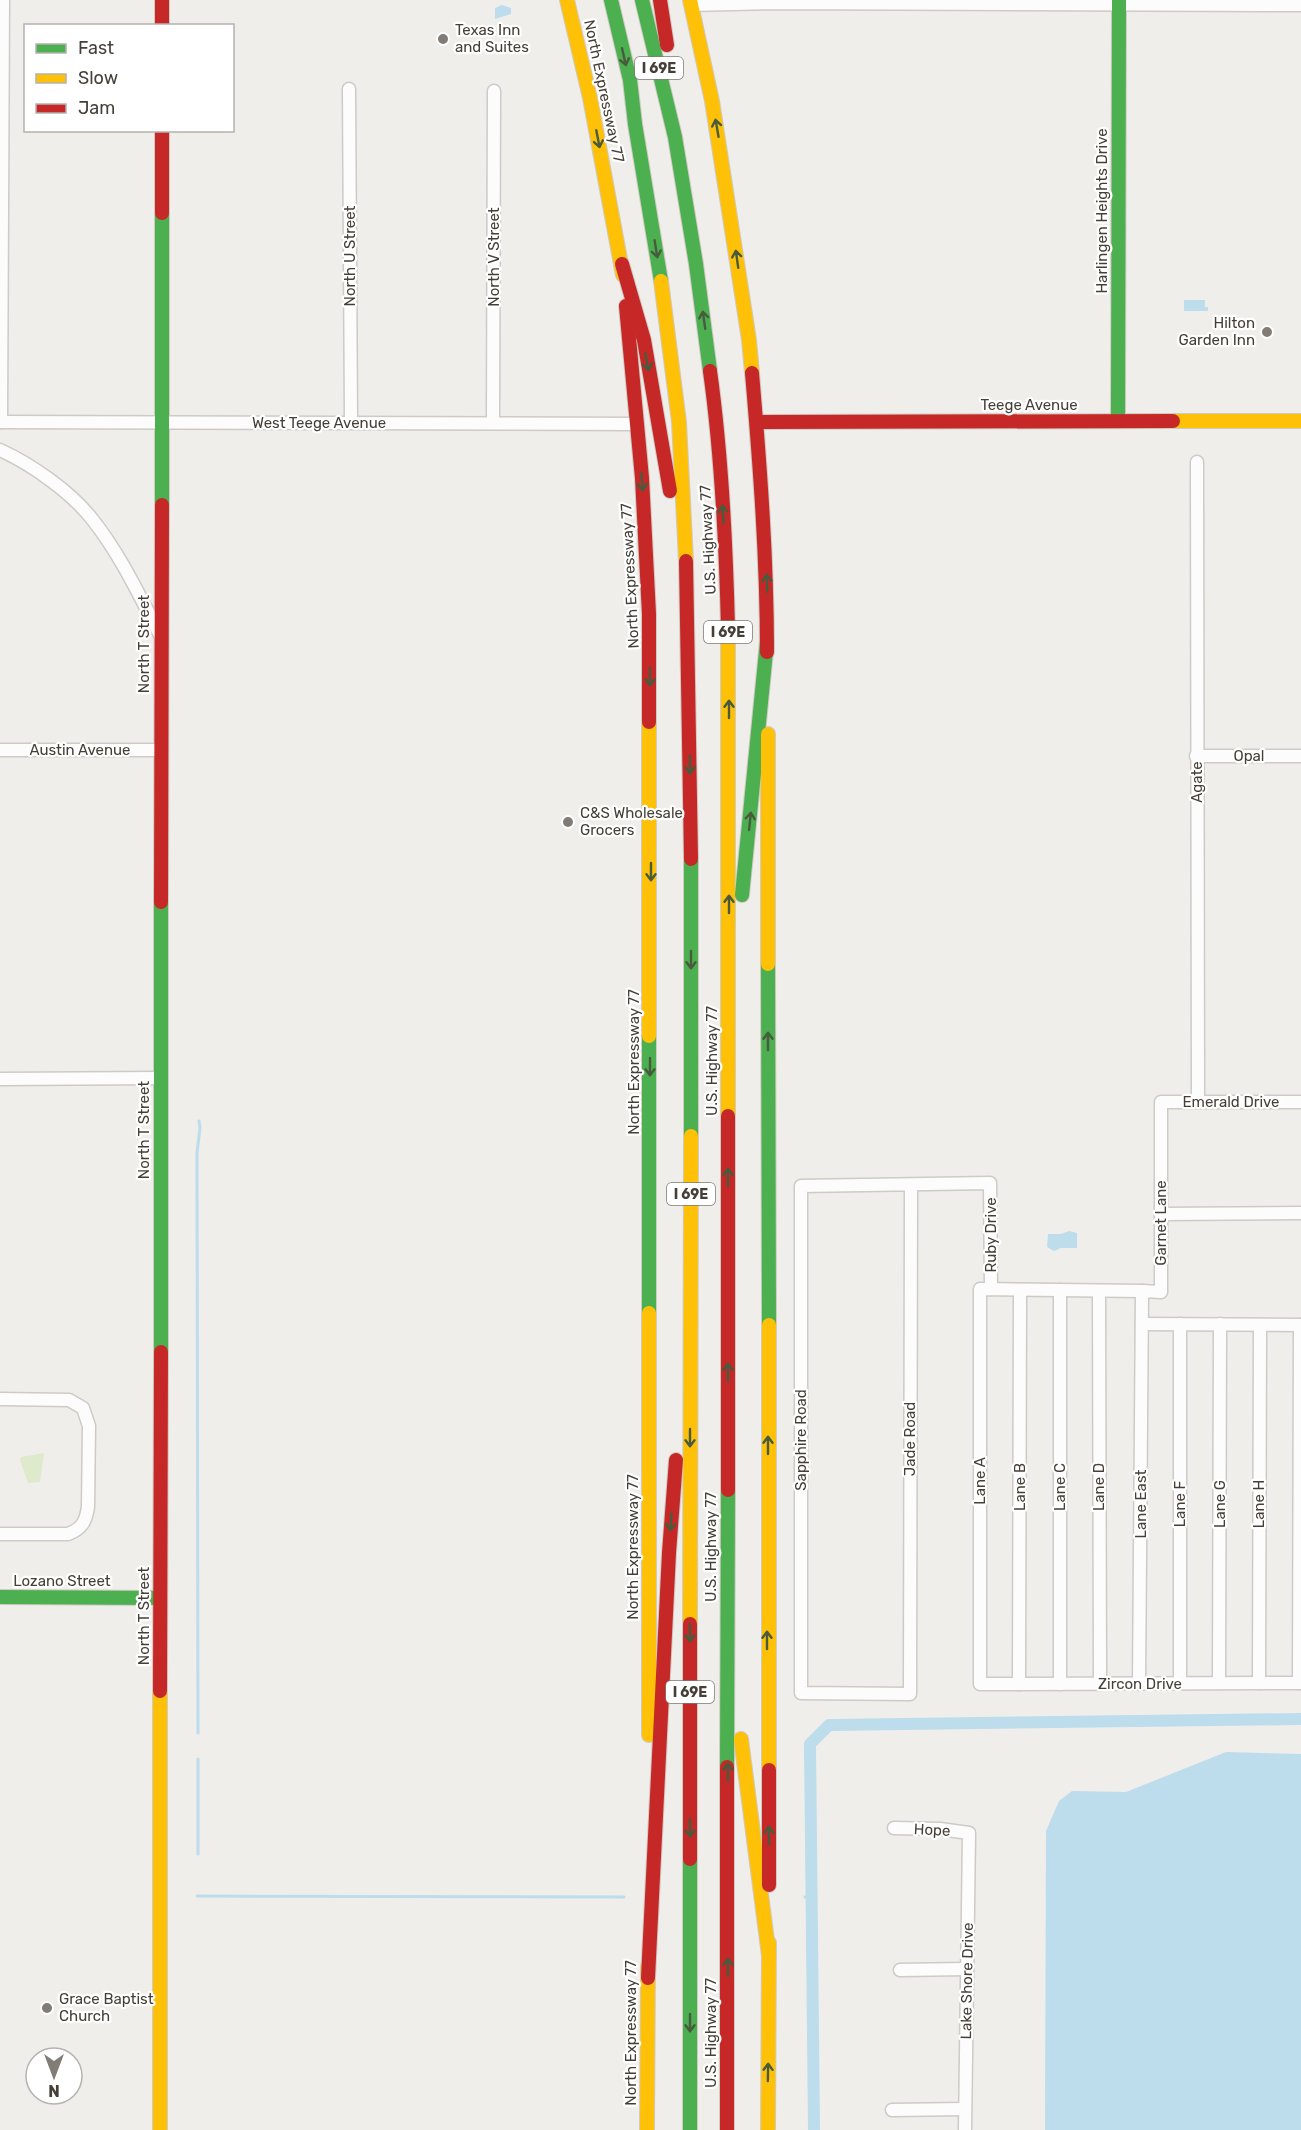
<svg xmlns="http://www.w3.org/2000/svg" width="1301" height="2130" font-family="Rubik,sans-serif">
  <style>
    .green { fill: #dfeacc }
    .water { fill: #bddcec }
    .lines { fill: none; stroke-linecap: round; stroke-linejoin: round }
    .stream { stroke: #bddcec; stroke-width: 3 }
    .canal { stroke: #bddcec; stroke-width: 12 }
    .street-casing { stroke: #cdcac7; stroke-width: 15 }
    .fast-casing { stroke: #cfcac2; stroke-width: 16 }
    .slow-casing { stroke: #cfcac2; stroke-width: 16 }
    .jam-casing { stroke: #cfcac2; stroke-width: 16 }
    .street { stroke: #fdfcfc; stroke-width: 12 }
    .fast { stroke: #4caf50; stroke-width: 14 }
    .slow { stroke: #ffc107; stroke-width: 14 }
    .jam { stroke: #c62828; stroke-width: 14 }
    .oneway { stroke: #485b3d }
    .poi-dot { fill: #827c76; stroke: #fff; stroke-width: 2 }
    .labels { text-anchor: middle; stroke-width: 4.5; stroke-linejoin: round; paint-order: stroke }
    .shield { fill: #fff; stroke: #7e7973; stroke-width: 1.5 }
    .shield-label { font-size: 14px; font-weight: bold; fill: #463f37 }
    .poi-label { font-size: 15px; fill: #463f37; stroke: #fff; text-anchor: start }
    .street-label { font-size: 15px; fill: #463f37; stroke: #fff }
  </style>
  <rect width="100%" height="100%" fill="#f0eeeb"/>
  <polygon class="green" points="44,1453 40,1482 28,1483 20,1460 21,1457"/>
  <g class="water">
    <polygon points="502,5 511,8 511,14 495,19 495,8"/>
    <polygon points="1184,300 1205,300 1205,307 1208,307 1208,311 1184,311"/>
    <polygon points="1069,1231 1077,1233 1077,1248 1061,1248 1054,1251 1047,1247 1048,1234 1061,1234"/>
    <polygon points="1226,1752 1301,1754 1301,2130 1045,2130 1046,1831 1059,1801 1072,1791 1126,1792"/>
  </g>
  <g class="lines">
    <g class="stream">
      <polyline points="198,1733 197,1153 200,1128 199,1121"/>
      <polyline points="198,1854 198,1759"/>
      <polyline points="197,1896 624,1897"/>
      <polyline points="805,1897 811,1896"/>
    </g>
    <polyline class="canal" points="814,2130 810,1744 829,1725 1301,1719"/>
    <defs>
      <g id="street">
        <polyline points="691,5 772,3 1301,5"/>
        <polyline points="349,89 351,422"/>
        <polyline points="0,422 637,424"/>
        <polyline points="1,422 3,0"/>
        <polyline points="493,423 494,91"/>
        <path d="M0 450C31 464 71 492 92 519 120 554 139 595 160 635"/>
        <polyline points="1197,462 1198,1101"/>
        <polyline points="0,750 161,750"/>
        <polyline points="1196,756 1301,756"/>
        <polyline points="0,1079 160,1078"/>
        <polyline points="911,1185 910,1694 801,1693 801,1186 990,1183 991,1289"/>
        <polyline points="1161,1214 1301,1213"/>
        <polyline points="1060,1290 1060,1684"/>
        <polyline points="1099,1291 1100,1684"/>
        <polyline points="1142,1291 980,1289 980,1684 1301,1683"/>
        <polyline points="1142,1324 1301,1325"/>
        <path d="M0 1399 69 1400 83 1408 89 1426 88 1507C86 1521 82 1529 68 1534H0"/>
        <polyline points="1180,1683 1180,1324"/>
        <polyline points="1219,1683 1220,1324"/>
        <polyline points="1259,1683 1260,1325"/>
        <polyline points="1299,1683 1300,1325"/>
        <polyline points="1019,1684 1020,1290"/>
        <polyline points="1139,1684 1142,1291 1161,1292 1161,1102 1301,1102"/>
        <polyline points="894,1828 940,1829 969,1833 965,2130"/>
        <polyline points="900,1970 967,1969"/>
        <polyline points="892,2110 965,2109"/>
      </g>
      <g id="fast">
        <polyline points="611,0 630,80 635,124 661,281"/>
        <polyline points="642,0 675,137 696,264 710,371"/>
        <polyline points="1118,421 1119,0"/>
        <polyline points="162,505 162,213"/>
        <polyline points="691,859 691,1136"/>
        <polyline points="742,895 767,641"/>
        <polyline points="768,964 769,1325"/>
        <polyline points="649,1036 649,1313"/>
        <polyline points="161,1352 161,902"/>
        <polyline points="0,1597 160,1598"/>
        <polyline points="727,1767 728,1490"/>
        <polyline points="690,2130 690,1859"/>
      </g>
      <g id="slow">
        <polyline points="567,0 590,98 623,275"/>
        <polyline points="690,0 712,101 749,340 752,373"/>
        <polyline points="661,281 679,422 686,561"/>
        <polyline points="1173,421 1301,421"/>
        <polyline points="728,629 728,1116"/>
        <polyline points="649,722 649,1036"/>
        <polyline points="768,734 768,964"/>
        <polyline points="649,1313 649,1735"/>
        <polyline points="769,1325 769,1770"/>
        <polyline points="690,1624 691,1136"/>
        <polyline points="741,1739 769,1956"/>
        <polyline points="160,2130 160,1691"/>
        <polyline points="647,2130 648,1967"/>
        <polyline points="768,2130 769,1943"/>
      </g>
      <g id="jam">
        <polyline points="162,0 162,26"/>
        <polyline points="660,0 667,45"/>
        <polyline points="162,213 162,130"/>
        <polyline points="622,264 644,340 670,491"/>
        <polyline points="626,306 642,478 649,614 649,722"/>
        <path d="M710 371C722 457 726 543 728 629"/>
        <path d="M752 373C760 466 767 559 767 652"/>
        <polyline points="757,422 1173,421"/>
        <polyline points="686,561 691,859"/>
        <polyline points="161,902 162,505"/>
        <polyline points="728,1490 728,1116"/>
        <polyline points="160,1691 161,1352"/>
        <polyline points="769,1770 769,1885"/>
        <polyline points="690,1859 690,1624"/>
        <polyline points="648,1978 669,1553 676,1460"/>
        <polyline points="727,2130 727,1767"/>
      </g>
    </defs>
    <use href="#street" class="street-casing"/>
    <use href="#fast" class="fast-casing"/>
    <use href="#slow" class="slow-casing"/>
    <use href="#jam" class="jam-casing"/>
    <use href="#street" class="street"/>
    <use href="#fast" class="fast"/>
    <use href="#slow" class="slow"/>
    <use href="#jam" class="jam"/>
  </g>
  <defs><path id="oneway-shaft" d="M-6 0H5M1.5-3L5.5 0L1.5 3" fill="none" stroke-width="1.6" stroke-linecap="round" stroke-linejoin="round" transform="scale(1.5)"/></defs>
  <g class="oneway">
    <use href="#oneway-shaft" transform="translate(624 57) rotate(77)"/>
    <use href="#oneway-shaft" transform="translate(717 128) rotate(-100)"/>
    <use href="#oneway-shaft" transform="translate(598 139) rotate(79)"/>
    <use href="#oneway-shaft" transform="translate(656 249) rotate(81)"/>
    <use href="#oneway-shaft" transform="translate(737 259) rotate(-98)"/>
    <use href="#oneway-shaft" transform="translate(704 320) rotate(-98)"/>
    <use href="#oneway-shaft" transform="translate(647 362) rotate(80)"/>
    <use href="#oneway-shaft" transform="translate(642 482) rotate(86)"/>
    <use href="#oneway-shaft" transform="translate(723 514) rotate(-94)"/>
    <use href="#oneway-shaft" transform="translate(767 583) rotate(-92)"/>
    <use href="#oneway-shaft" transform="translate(650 677) rotate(90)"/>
    <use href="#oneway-shaft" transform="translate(729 709) rotate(-90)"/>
    <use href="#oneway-shaft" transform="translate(690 765) rotate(89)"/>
    <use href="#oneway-shaft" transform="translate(750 821) rotate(-84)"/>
    <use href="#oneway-shaft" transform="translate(651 872) rotate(90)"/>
    <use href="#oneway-shaft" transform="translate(729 904) rotate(-90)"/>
    <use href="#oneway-shaft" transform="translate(691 960) rotate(90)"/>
    <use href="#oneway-shaft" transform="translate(768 1041) rotate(-90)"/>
    <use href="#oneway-shaft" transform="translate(650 1067) rotate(90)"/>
    <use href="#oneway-shaft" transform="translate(728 1177) rotate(-90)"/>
    <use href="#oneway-shaft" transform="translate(728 1372) rotate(-90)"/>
    <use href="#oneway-shaft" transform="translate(690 1438) rotate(90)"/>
    <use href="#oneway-shaft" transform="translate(768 1445) rotate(-90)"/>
    <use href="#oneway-shaft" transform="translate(671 1522) rotate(94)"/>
    <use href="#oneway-shaft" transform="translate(690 1633) rotate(90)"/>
    <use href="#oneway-shaft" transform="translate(767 1640) rotate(-90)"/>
    <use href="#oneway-shaft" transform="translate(728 1772) rotate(-90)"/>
    <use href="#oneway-shaft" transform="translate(690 1828) rotate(90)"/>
    <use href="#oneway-shaft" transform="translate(769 1835) rotate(-90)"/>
    <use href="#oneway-shaft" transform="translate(728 1967) rotate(-90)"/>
    <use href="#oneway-shaft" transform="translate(690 2023) rotate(90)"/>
    <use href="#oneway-shaft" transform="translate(768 2072) rotate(-89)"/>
  </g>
  <g class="poi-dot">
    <circle cx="443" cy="39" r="6"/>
    <circle cx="1267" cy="332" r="6"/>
    <circle cx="568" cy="822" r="6"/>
    <circle cx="47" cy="2008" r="6"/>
  </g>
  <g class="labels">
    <g class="shield">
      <rect x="635" y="57" width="48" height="22" rx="4.5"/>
      <rect x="704" y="621" width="48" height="22" rx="4.5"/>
      <rect x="667" y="1183" width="48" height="22" rx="4.5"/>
      <rect x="666" y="1681" width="48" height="22" rx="4.5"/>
    </g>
    <g class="shield-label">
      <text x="659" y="73">I 69E</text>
      <text x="728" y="637">I 69E</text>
      <text x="691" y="1199">I 69E</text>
      <text x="690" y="1697">I 69E</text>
    </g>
    <g class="poi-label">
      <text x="455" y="35">Texas Inn<tspan x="455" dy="17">and Suites</tspan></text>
      <text x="1255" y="328" text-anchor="end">Hilton<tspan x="1255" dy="17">Garden Inn</tspan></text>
      <text x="580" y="818">C&amp;S Wholesale<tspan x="580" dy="17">Grocers</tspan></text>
      <text x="59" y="2004">Grace Baptist<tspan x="59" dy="17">Church</tspan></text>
    </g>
    <g class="street-label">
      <text transform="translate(604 91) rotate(78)" y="5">North Expressway 77</text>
      <text transform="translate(1102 211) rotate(-90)" y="5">Harlingen Heights Drive</text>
      <text transform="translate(350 256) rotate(-90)" y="5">North U Street</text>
      <text transform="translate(494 257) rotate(-90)" y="5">North V Street</text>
      <text x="1029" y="410">Teege Avenue</text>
      <text x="319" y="428">West Teege Avenue</text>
      <text transform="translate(708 540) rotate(-93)" y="5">U.S. Highway 77</text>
      <text transform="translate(630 576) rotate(-93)" y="5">North Expressway 77</text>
      <text transform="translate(144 644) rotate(-90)" y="5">North T Street</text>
      <text x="80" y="755">Austin Avenue</text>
      <text x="1249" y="761">Opal</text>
      <text transform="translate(1197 782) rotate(-90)" y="5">Agate</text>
      <text transform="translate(712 1061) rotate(-90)" y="5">U.S. Highway 77</text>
      <text transform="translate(634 1062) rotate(-90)" y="5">North Expressway 77</text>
      <text x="1231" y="1107">Emerald Drive</text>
      <text transform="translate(144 1130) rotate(-90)" y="5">North T Street</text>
      <text transform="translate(1161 1223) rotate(-90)" y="5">Garnet Lane</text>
      <text transform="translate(991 1235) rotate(-90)" y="5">Ruby Drive</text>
      <text transform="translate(910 1439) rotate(-90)" y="5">Jade Road</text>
      <text transform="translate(801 1440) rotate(-90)" y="5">Sapphire Road</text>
      <text transform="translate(980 1481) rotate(-90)" y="5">Lane A</text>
      <text transform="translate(1020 1487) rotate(-90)" y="5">Lane B</text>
      <text transform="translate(1060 1487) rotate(-90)" y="5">Lane C</text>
      <text transform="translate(1099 1487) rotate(-90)" y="5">Lane D</text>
      <text transform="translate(1141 1504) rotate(-90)" y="5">Lane East</text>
      <text transform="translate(1180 1504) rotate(-90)" y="5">Lane F</text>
      <text transform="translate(1220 1504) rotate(-90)" y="5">Lane G</text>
      <text transform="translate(1259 1504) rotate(-90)" y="5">Lane H</text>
      <text transform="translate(633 1547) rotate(-90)" y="5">North Expressway 77</text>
      <text transform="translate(711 1547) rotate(-90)" y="5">U.S. Highway 77</text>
      <text x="62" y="1586">Lozano Street</text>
      <text transform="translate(144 1616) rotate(-90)" y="5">North T Street</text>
      <text x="1140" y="1689">Zircon Drive</text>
      <text transform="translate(932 1830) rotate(3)" y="5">Hope</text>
      <text transform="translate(967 1981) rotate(-89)" y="5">Lake Shore Drive</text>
      <text transform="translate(631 2033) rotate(-90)" y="5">North Expressway 77</text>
      <text transform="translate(711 2033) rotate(-90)" y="5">U.S. Highway 77</text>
    </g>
  </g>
  <rect x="24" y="24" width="210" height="108" fill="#ffffff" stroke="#b5b2af" stroke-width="1.5"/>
  <rect x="36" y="44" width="30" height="9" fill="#4caf50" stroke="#b5b2af" stroke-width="1.5"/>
  <text x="78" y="54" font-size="18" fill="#463f37">Fast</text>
  <rect x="36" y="74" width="30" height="9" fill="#ffc107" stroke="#b5b2af" stroke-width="1.5"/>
  <text x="78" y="84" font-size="18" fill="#463f37">Slow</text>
  <rect x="36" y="104" width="30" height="9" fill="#c62828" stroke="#b5b2af" stroke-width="1.5"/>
  <text x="78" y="114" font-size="18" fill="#463f37">Jam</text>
  <g transform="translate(54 2076) rotate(180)"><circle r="28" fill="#ffffff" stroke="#b5b2af" stroke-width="1.5"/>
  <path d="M0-4.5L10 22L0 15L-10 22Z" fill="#827c76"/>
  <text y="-9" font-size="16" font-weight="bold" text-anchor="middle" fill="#463f37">N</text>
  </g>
</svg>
